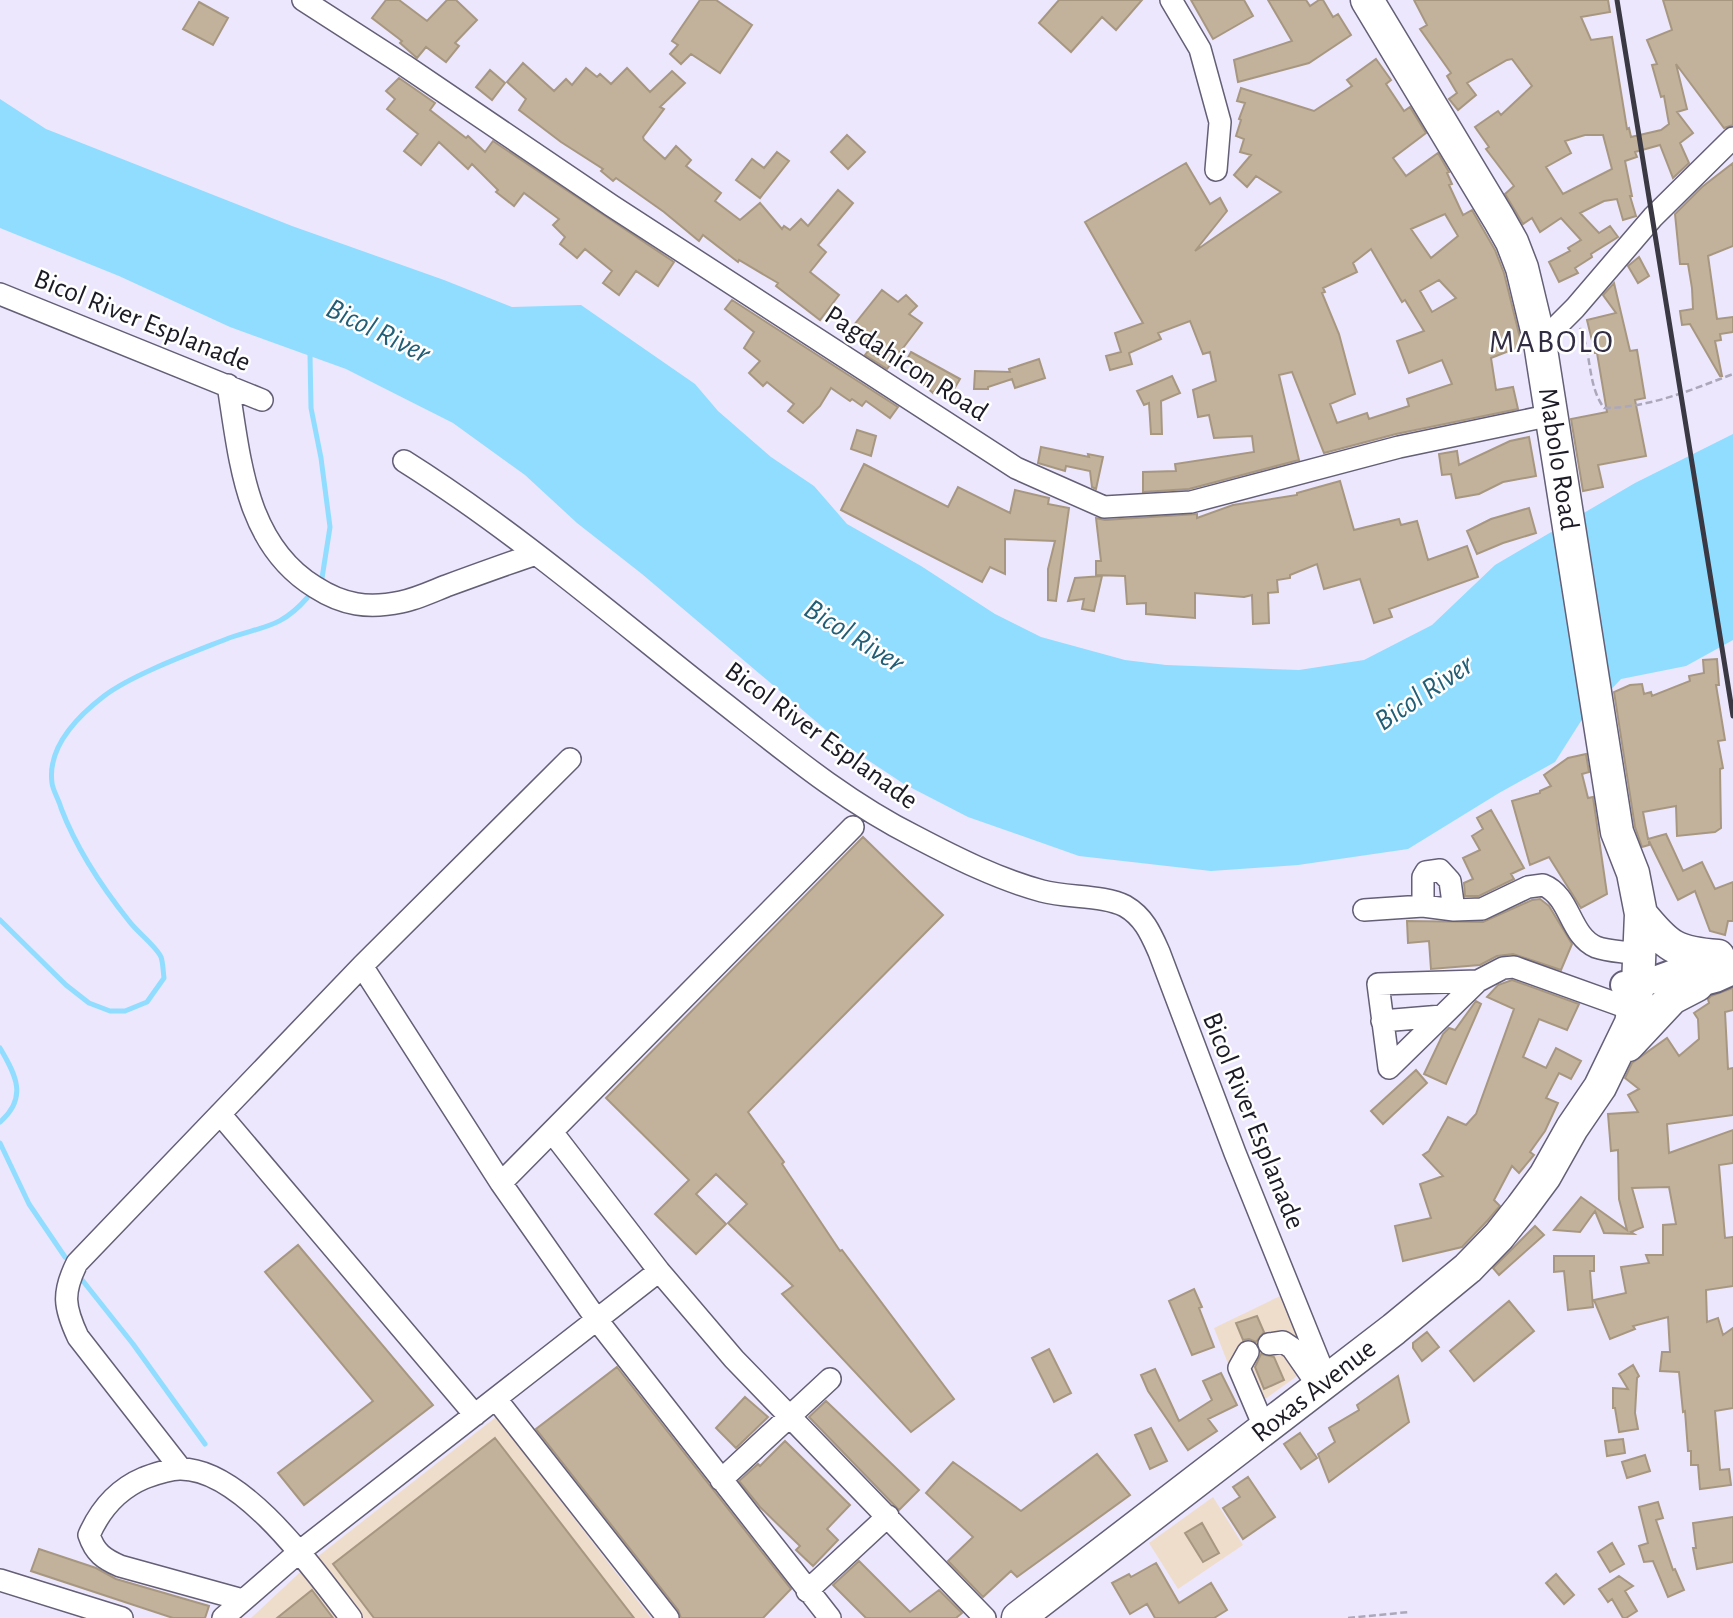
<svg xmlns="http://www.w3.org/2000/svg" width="1733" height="1618" viewBox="0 0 1733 1618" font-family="'Alegreya Sans',sans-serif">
  <rect width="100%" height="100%" fill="#ece7fd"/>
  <path fill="#efddcc" d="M1280,1296L1311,1366L1247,1412L1214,1328Z
    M496,1417L651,1618H251L312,1561Z
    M1213,1497L1243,1545L1178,1589L1149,1543Z"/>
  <path fill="#90ddff" d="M0,99L46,129L292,226L444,280L512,307L581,305L695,384L718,411L771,457L814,486L847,524L921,566L995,614L1041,637L1125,660L1166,665L1299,670L1364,660L1432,625L1495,565L1635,483L1733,434V640L1686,666L1621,679L1581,721L1555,762L1499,793L1408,849L1298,865L1211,871L1079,856L968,817L904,784L839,741L642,574L577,523L525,475L453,423L346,369L230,327L119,276L0,228Z"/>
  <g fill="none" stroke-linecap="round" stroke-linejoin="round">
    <path stroke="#90ddff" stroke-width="5" d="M313,349L310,355L311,408L321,458L330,527L322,578
      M0,920L66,985L89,1003L110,1011H125L147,1002L164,978C163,971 163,962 161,957C156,946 137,932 129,921C101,886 77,850 61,808C59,800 53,791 52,783C47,746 78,716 104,696C133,674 194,652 229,638C263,626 281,628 307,598
      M0,1048C16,1075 28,1098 0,1122
      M0,1143L29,1204L65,1257
      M79,1276L133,1344L205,1444"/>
  </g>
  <path fill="#c2b29b" stroke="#a79781" stroke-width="2" fill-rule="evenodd" d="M386,0H399L427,21L447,0H456L477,20L455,43L459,46L446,62L426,47L417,58L400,43L402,41L372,18Z
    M700,0H716L752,25L720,73L691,54L681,64L670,54L678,45L672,41Z
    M1059,0H1142L1116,30L1102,17L1071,52L1039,23Z
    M1191,0H1244L1253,16L1213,39Z
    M1268,0H1306L1310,6L1319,0H1323L1333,17L1338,14L1351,35L1309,63L1238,82L1234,60L1292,41Z
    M1414,0H1608L1610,12L1581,17L1591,40L1612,37L1627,129L1629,128L1631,137L1661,130L1669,124L1664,96L1661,97L1652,65L1657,64L1647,40L1672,30L1663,0H1733V125L1724,128L1676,64L1687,109L1677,112L1693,133L1680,143L1689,163L1673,178L1660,145L1635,152L1637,157L1625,161L1632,196H1630L1636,216L1623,220L1617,199L1604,201L1580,213L1599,233L1610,226L1618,237L1591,254L1592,257L1575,268L1578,273L1559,282L1549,262L1570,251L1568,248L1581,240L1561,218L1540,232L1532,218L1523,224L1505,194L1514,186L1486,149L1489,147L1475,127L1498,111L1501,115L1532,86L1512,59L1507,60L1467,83L1476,95L1458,110L1449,99L1457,93L1447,76L1451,73L1420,29L1427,25ZM1585,135H1603L1612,169L1563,194L1546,167L1571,153L1565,141Z
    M199,2L228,18L213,45L183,29Z
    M1376,59L1391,80L1386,84L1404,111L1410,107L1426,133L1393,158L1406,176L1438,153L1449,172L1447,173L1452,184L1449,185L1463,215L1472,210L1495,250L1504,273L1522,346L1491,358L1496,390L1513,387L1518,409L1396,434L1324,453L1292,372L1279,375L1299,460L1189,489L1143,492V472L1176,471L1175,464L1254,452L1252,436L1214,438L1209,415L1198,417L1193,390L1216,381L1210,352L1203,354L1190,321L1158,333L1161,339L1129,353L1132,364L1110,370L1106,356L1121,352L1115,333L1143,323L1085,222L1186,163L1210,204L1220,198L1227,211L1195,251L1281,192L1256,176L1247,187L1234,175L1251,155L1240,152L1244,139L1236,136L1241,120L1239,119L1245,103L1237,101L1241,88L1314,111L1352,86L1347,80ZM1445,214L1458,236L1431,258L1411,229ZM1371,249L1402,302L1405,300L1424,331L1397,341L1409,373L1442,360L1452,384L1407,399L1409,406L1369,419L1367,413L1337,423L1330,404L1355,394L1339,334L1322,293L1325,292L1323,288L1357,272L1353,263ZM1439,280L1456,298L1432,312L1420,291Z
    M523,63L554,91L566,79L572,85L586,68L597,77L600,74L611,84L627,68L650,92L672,71L685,83L660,107L664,109L643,137L644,140L665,159L676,146L691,160L686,166L721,193L715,201L740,220L760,203L782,229L784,226L790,230L801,219L808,226L838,190L853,203L818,245L826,252L810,272L839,295L820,320L776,286L778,283L739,260L738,262L703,235L699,241L664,212L616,178L613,181L601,171L603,169L561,142L519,110L526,99L507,82Z
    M490,70L505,83L492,100L476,87Z
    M399,78L435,103L430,110L466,138L468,136L485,152L493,141L674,262L658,286L636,271L619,295L603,283L612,271L585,249L577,258L560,244L565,237L553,225L559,219L524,193L514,206L496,192L498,190L472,164L468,169L439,142L421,165L404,151L418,134L387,109L395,99L386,91Z
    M847,135L865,152L848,169L831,152Z
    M777,152L789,161L760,198L736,180L752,159L764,168Z
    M1733,163V246L1708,256L1717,319L1733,317V332L1720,334L1721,340L1715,341L1722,376H1720L1690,324L1682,325L1680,311L1693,309L1692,288L1688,264H1680L1675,214L1702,187Z
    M1639,257L1649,276L1638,283L1628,266Z
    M1614,283L1630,351L1637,350L1645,398L1635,400L1646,456L1598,465L1603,487L1583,491L1571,419L1607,412L1597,353H1595L1587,320L1616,313L1603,295Z
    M882,290L898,302L906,295L917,306L909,314L922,323L887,369L865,355L872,346L850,330Z
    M732,300L898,407L890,418L866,401L862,406L852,399L850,401L831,388L820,406L803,423L788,411L794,404L767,382L763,386L749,373L760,361L744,348L754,332L725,309Z
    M911,352L960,379L953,391L940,384L933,393L923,384L929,376L906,361Z
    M1039,359L1045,378L1015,388L1012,379L988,387V389H974L975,371L1010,372L1009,369Z
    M1172,376L1180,393L1161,401L1162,434H1151L1149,403L1144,405L1137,391Z
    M857,430L876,436L871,456L851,449Z
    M1529,437L1536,476L1503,482L1479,494L1456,498L1451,474L1442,475L1439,454L1457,451L1459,465L1510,441Z
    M1041,447L1089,457L1088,454L1103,457L1096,489L1092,487L1090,471L1066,466L1065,471L1038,463Z
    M864,464L948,507L958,487L1010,513L1015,490L1049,498L1048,504L1069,508L1056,601L1048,600V569L1055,541L1005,539V574L990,567L982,582L841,510Z
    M1340,481L1354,530L1399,519L1401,525L1417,521L1428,560L1467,546L1478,577L1389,609L1392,617L1374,623L1360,579L1324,589L1317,564L1290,575V578L1277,580L1278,592L1268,593L1269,623L1253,624L1252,595L1244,597L1195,593V618L1146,614V603L1127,604L1125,576L1096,575V561H1101L1096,518L1105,520L1197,514V518L1233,505L1297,495V493Z
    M1529,508L1536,533L1503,543L1477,554L1467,531L1491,519Z
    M1102,576L1094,611L1082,609L1084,599L1068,601L1075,578Z
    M1717,659L1719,685H1716L1725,740L1718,741L1723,768L1720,769L1721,828L1715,832L1677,836L1676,806L1643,812L1648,839L1666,834L1683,871L1702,862L1715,889L1733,882V921H1728L1725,935L1710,931L1695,891L1678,900L1649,841V845L1642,847L1635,827L1614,692L1630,685L1642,684L1644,694L1651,692L1652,696L1690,681L1689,676L1704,673L1703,660Z
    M1586,754L1589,772L1582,774L1588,798L1593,797L1607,894L1581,908L1549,857L1530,865L1512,801L1540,793V791L1551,786L1544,775L1568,758Z
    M1491,810L1524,868L1511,874L1514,879L1479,896H1465L1464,883L1473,879L1463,858L1480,850L1472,836L1483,829L1477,818Z
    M863,837L943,915L748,1112L784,1162L782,1164L840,1251L842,1250L954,1399L911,1432L782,1294L793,1286L728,1223L747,1204L716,1174L696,1194L726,1224L696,1254L655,1214L689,1180L606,1098Z
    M1540,899L1549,906L1572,944L1561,970L1513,954L1497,956L1480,965L1431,969L1429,941L1408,943L1407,921L1483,922L1532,900Z
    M1512,980L1579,1004L1567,1030L1539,1019L1523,1057L1546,1068L1556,1048L1581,1061L1571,1079L1559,1073L1546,1098L1558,1103L1545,1131L1530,1152L1534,1155L1519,1173L1512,1166L1494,1200L1500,1206L1488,1220L1462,1247L1403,1261L1395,1226L1431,1218L1420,1184L1443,1176L1423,1155L1429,1151L1448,1117L1466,1125L1476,1114L1514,1009L1487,997L1498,985Z
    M1733,988V1010L1725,1012L1728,1069L1733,1068V1115L1667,1124L1669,1153L1733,1130V1163L1719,1165L1725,1238L1733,1237V1286L1706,1290L1707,1322L1718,1318L1723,1335L1733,1328V1408L1715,1411L1720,1470L1729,1469L1731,1485L1700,1489L1698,1465H1691V1451H1688L1685,1411L1683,1412L1679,1372L1660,1371L1662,1352H1670L1668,1317L1633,1326L1635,1329L1610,1339L1594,1300L1626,1293L1621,1267L1649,1263L1646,1255H1663V1225L1676,1224L1669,1187L1632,1188L1643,1227L1631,1232L1634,1234L1604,1233L1595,1211L1580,1232L1554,1230L1581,1197L1627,1230L1619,1199L1618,1150L1611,1151L1608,1114L1638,1112L1628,1095L1639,1089L1625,1078L1632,1063L1667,1038L1679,1056L1699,1039L1698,1019L1694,1013L1709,1003L1708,999L1711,996Z
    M1476,1001L1481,1004L1446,1084L1424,1074L1443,1034L1449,1028L1455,1030Z
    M1416,1070L1427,1083L1383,1124L1371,1111Z
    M1535,1226L1544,1235L1499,1275L1493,1268Z
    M298,1245L433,1405L304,1505L278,1473L373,1401L265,1272Z
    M1554,1256H1594V1271H1590L1593,1307L1568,1310L1564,1271L1554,1272Z
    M1194,1289L1202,1307L1199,1308L1214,1347L1192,1355L1169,1301Z
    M1509,1301L1534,1331L1474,1381L1450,1351Z
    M1257,1316L1264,1332L1256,1342L1249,1339L1243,1340L1236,1323Z
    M1427,1332L1439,1347L1422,1361L1413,1348V1343Z
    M1049,1349L1071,1393L1054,1402L1032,1358Z
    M1261,1354L1274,1357L1284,1380L1264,1389L1255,1367Z
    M1633,1365L1639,1376L1637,1378L1635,1413L1638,1429L1619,1432L1615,1408H1613V1388L1628,1389L1619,1374Z
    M617,1367L791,1589L763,1618H681L678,1610L536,1429Z
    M1155,1369L1179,1421L1212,1400L1203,1381L1221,1373L1237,1405L1208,1419L1217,1431L1188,1450L1148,1391L1141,1375Z
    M1398,1376L1409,1422L1329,1482L1318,1454L1335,1442L1329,1428L1359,1410L1357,1405Z
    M745,1397L768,1417L736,1448L716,1428Z
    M826,1401L919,1490L899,1510L809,1417Z
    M1151,1428L1167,1461L1150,1469L1135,1435Z
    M1300,1433L1317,1458L1301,1469L1284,1444Z
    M495,1438L634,1618H374L333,1564Z
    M1623,1439L1625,1453L1607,1456L1605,1441Z
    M785,1441L850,1505L827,1529L838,1540L813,1566L796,1550L800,1546L760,1507L739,1481L758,1464L760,1466Z
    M1097,1454L1130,1495L1017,1577L1011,1571L983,1597L948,1561L973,1537L926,1493L953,1462L1021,1511Z
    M1645,1455L1650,1471L1627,1478L1622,1462Z
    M1248,1477L1275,1517L1243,1539L1223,1508L1240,1497L1233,1487Z
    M1658,1502L1663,1518L1656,1520L1673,1570L1675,1569L1684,1590L1668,1597L1653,1561L1644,1562L1639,1546L1648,1543L1639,1507Z
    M1733,1517V1562L1697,1569L1693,1548H1696L1693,1523Z
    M1202,1523L1219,1553L1203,1562L1185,1533Z
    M1612,1543L1624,1564L1610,1572L1598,1552Z
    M39,1549L96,1568L116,1579L209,1606L205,1618H173L31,1571Z
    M859,1561L910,1612L939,1590L962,1613L956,1618H866L833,1585Z
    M1156,1563L1179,1603L1211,1583L1227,1610L1214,1618H1155L1147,1604L1130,1614L1112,1583L1129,1574L1131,1577Z
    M1556,1574L1574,1595L1564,1604L1546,1583Z
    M1619,1576L1633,1586L1625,1591L1637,1611L1626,1618H1623L1612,1599L1608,1602L1599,1589Z
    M312,1590L333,1618H277Z"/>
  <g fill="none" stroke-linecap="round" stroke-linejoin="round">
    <g stroke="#645f76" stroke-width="24">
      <path id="minor" d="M303,0L404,65L612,206L1016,468L1104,507L1191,502L1399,447L1552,415
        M1171,0L1200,49L1220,122L1216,170
        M0,294L262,400
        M1540,343L1575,308L1653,217L1733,138
        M228,385C240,459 245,544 315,587C343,605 368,609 401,602C416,599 431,592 446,586C476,575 506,564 536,554
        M404,461C517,532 619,621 725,704C786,752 846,802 916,837C956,858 998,879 1042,891C1067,898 1104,895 1125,906C1144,917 1151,934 1159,952L1235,1153L1327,1381
        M1423,906V877L1426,872L1440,870L1450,881L1454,910
        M1364,910L1423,906L1454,910L1482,909L1528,887L1543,885C1571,896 1569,935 1596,947C1604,950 1614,951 1623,952
        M362,966L501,1183L597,1320L830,1618
        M1478,981L1378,984L1389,1068L1478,981L1503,968L1514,967L1620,1005
        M1382,1021L1442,1016
        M220,1114L475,1415
        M552,1132L659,1271L734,1359L985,1618
        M501,1183L853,827
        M1269,1344L1283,1342L1292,1348L1319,1387
        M1248,1352L1239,1368L1265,1429
        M496,1399L668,1618
        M181,1469L78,1337C64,1307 62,1293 77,1263L362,966L570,759
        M721,1480L830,1379
        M0,1580L122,1618
        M807,1591L888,1516
        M243,1600L120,1566C104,1559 95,1553 89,1535C100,1510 118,1489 144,1478C155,1474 168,1469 180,1469C243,1468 316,1573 351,1618
        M223,1618L299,1552L659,1271"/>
    </g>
    <g stroke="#645f76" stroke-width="30">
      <path id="major" d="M1624,985C1659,984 1688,964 1721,956
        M1678,989L1715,979L1733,971"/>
    </g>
    <g stroke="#645f76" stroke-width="35">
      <path id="highway" d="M1641,914C1667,946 1675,953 1718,956
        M1628,1045L1672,998L1697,985
        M1018,1618L1394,1329L1468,1268L1499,1236L1522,1207L1545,1176L1572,1128L1600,1087L1631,1023L1638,985L1641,914L1633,873L1617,832L1540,343L1522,268L1512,242L1499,219L1367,0"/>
    </g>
    <path stroke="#aca8ba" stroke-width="2.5" stroke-dasharray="7 3.5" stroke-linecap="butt" d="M1580,328C1592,353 1587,385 1604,408C1649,408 1691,390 1733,374
      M1348,1618L1409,1612"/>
    <use href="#minor" stroke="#fff" stroke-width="21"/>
    <use href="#major" stroke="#fff" stroke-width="26"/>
    <use href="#highway" stroke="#fff" stroke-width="32"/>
    <path stroke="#3a3843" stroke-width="5" d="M1617,0L1733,716"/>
  </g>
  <g text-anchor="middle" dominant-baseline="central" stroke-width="5" stroke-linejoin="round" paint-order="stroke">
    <g font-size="28" fill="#1c1a24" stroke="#fff">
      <text transform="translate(142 321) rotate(22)">Bicol River Esplanade</text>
      <text transform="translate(906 364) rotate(33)">Pagdahicon Road</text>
      <text transform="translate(1558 459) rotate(81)">Mabolo Road</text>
      <text transform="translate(821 736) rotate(36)">Bicol River Esplanade</text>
      <text transform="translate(1253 1121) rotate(68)">Bicol River Esplanade</text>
      <text transform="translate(1314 1391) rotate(-38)">Roxas Avenue</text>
    </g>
    <g font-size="30" font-style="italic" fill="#225e75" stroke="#fff">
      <text transform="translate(378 331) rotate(26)">Bicol River</text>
      <text transform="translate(854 636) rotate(32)">Bicol River</text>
      <text transform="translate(1424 693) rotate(-34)">Bicol River</text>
    </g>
    <g font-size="32" letter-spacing="2" fill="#322d42" stroke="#fff">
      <text x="1552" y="342">MABOLO</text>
    </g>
  </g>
</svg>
